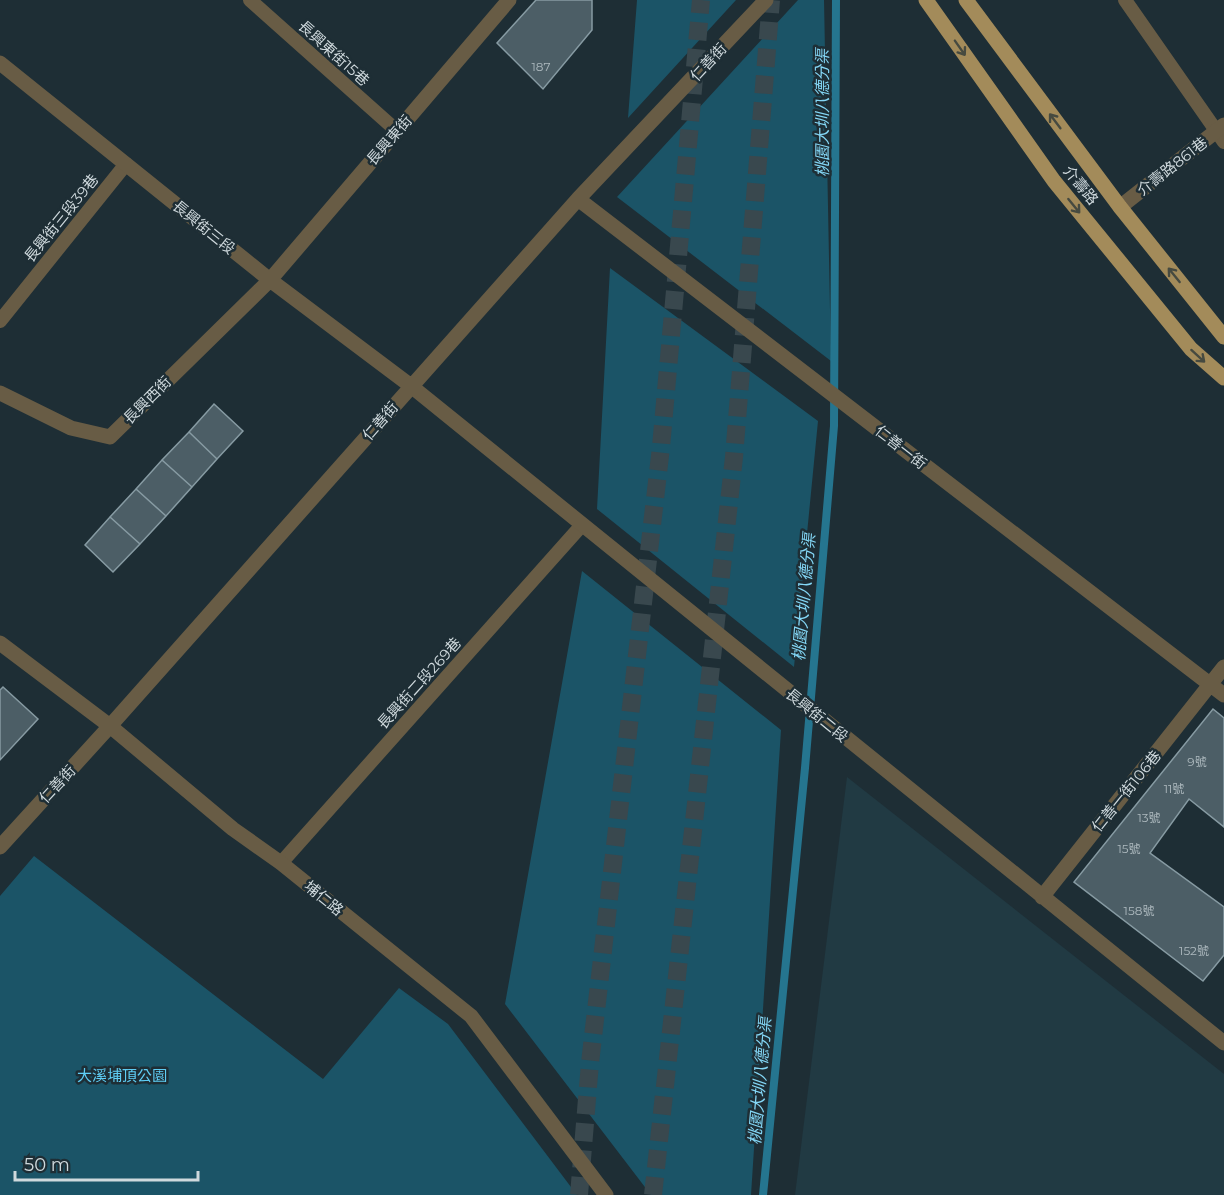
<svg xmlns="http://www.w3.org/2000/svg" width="1224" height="1195" viewBox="0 0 1224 1195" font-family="Montserrat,'Noto Sans TC',sans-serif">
  <rect width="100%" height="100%" fill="#1e2e35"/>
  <path fill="#213a43" d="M847,777L1224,1074V1195H795Z"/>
  <path fill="#1b5467" d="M637,0H736L628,118Z
    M798,0H824L831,361L617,197Z
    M610,268L818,421L794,667L597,509Z
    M582,571L781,730L751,1195H651L505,1004Z
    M34,856L323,1079L399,988L448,1024L577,1195H0V896Z"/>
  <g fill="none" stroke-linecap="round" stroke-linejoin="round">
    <path stroke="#25758f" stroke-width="8" d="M763,1195L805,768L834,426L836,0"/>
  </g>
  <path fill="#4c5e66" stroke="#879ba3" stroke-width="1.5" d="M536,0H592V30L543,89L497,43Z
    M214,404L243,431L217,459L189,432Z
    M189,432L217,459L192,487L162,460Z
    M162,460L192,487L166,516L136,489Z
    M136,489L166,516L140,544L110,517Z
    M110,517L140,544L113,572L85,545Z
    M3,687L38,719L0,760V690Z
    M1213,709L1224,718V827L1189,799L1150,853L1224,907V955L1203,981L1074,882Z"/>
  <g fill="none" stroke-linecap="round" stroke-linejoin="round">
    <path stroke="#39484e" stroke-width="18" stroke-dasharray="18 9" stroke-linecap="butt" d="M579,1195L590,1063L661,447L701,0
      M653,1195L734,457L771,0"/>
    <path stroke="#685c45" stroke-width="14" d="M250,0L397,131
      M1125,0L1224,142
      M0,321L126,164
      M281,863L582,525"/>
    <path stroke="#685c45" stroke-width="15" d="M0,63L270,280L411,386L1224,1043
      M578,199L1224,695
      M1120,207L1224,125
      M0,393L71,428L110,437L270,280L509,0
      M0,643L110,726L233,829L281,863L471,1016L606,1195
      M0,847L110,726L578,199L766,0
      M1042,897L1224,667"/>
    <path stroke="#a38b5a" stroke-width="15" d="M926,0L1054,181L1191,349L1224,378
      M966,0L1120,207L1224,337"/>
  </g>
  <defs><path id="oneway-shaft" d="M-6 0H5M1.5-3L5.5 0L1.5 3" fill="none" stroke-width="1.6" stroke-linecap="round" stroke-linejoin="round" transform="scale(1.5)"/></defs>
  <g stroke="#464a40">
    <use href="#oneway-shaft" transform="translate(960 48) rotate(55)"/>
    <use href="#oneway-shaft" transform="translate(1055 121) rotate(-127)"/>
    <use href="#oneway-shaft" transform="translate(1074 206) rotate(51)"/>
    <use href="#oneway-shaft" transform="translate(1174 275) rotate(-129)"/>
    <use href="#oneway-shaft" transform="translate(1198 356) rotate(42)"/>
  </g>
  <g text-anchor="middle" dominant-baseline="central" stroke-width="5" stroke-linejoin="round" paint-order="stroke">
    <g font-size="12" fill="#aebabf">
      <text x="541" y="66">187</text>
      <text x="1197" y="761">9號</text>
      <text x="1174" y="788">11號</text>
      <text x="1149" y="817">13號</text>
      <text x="1129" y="848">15號</text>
      <text x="1139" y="910">158號</text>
      <text x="1194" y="950">152號</text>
    </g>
    <g font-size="15" fill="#cfd9dd" stroke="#1e2e35">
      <text transform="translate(334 53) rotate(42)">長興東街15巷</text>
      <text transform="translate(708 62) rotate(-47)">仁善街</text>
      <text transform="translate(389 140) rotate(-49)">長興東街</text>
      <text transform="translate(1172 166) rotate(-38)">介壽路861巷</text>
      <text transform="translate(1081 185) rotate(51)">介壽路</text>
      <text transform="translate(61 218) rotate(-51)">長興街三段39巷</text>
      <text transform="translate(204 227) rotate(39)">長興街三段</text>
      <text transform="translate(147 400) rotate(-45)">長興西街</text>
      <text transform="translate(380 421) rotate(-49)">仁善街</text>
      <text transform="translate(901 447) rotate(38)">仁善一街</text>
      <text transform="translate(419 683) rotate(-48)">長興街二段269巷</text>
      <text transform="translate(817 715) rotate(39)">長興街二段</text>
      <text transform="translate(57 784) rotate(-47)">仁善街</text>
      <text transform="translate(1126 791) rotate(-51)">仁善一街106巷</text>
      <text transform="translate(324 898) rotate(39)">埔仁路</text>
    </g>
    <g font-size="15" fill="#5fcef5" stroke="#1e2e35">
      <text x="122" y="1075">大溪埔頂公園</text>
    </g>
    <g font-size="16" font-style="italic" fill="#84d7f6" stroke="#1e2e35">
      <text transform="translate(822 113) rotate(-90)">桃園大圳八德分渠</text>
      <text transform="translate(804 597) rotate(-85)">桃園大圳八德分渠</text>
      <text transform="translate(760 1081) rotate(-85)">桃園大圳八德分渠</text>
    </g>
  </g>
  <path d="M15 1171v9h183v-9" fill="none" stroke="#cfd9dd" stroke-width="3"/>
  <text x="24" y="1171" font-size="18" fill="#cfd9dd" stroke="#1e2e35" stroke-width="4.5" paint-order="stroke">50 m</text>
</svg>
